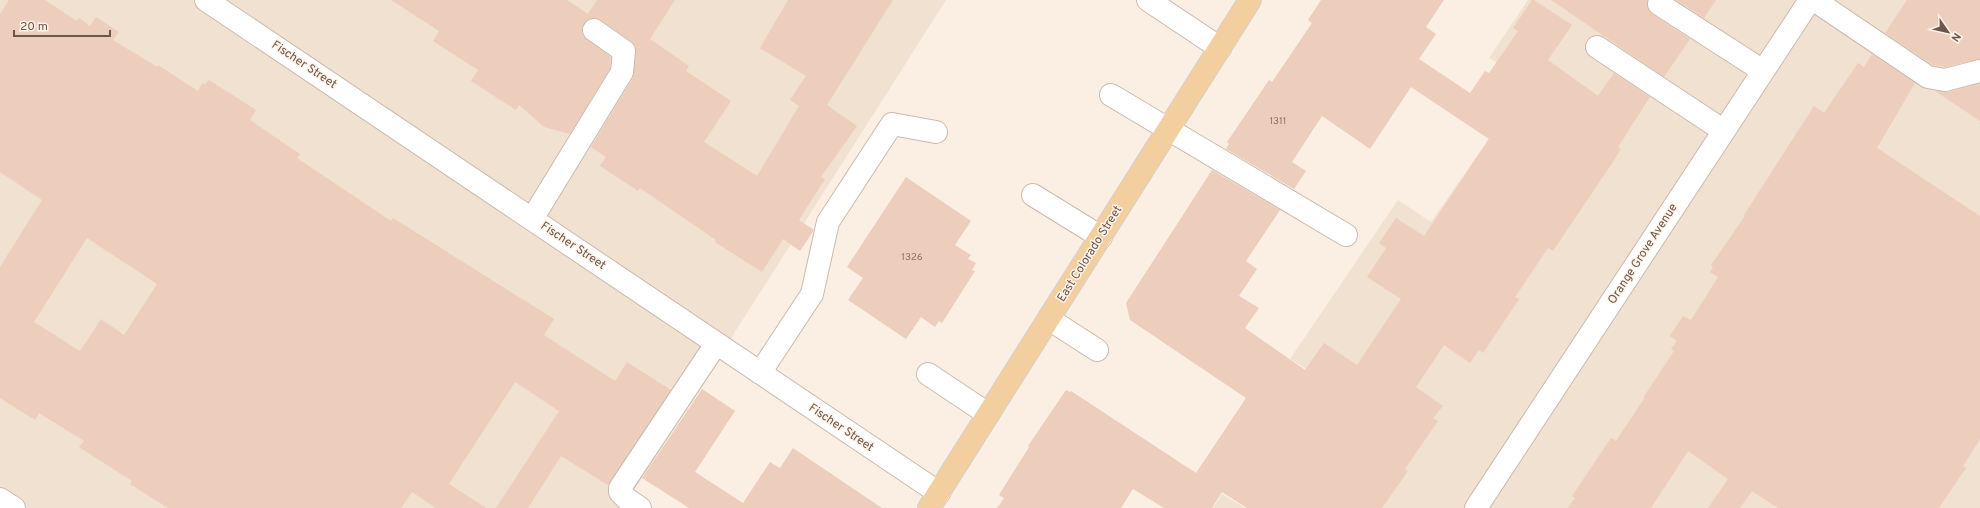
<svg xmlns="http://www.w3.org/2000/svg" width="1980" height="508" viewBox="0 0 1980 508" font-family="Overpass,sans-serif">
  <rect width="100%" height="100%" fill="#faefe2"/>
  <path fill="#f0e1d1" d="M0,0H946L623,508H0Z
    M1528,0H1980V508H1309L1328,381L1290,359L1398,200L1431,222L1529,81L1489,58Z
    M1222,494L1245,508H1213Z"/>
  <path fill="#edcdbc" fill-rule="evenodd" d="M9,0H45L77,21L79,18L90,26L96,17L119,32L113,40L157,67L158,65L198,91L202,83L205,84L209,80L256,110L250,120L300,154L297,158L391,221L393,218L554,319L544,335L570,352L615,381L627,362L671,390L608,485L561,456L528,508H496L559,411L515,382L449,484L486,508H436L412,492L401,508H168L130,484L132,481L79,447L84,441L39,413L35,420L0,398V267L42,200L0,172V14ZM87,238L157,284L124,335L101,319L80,351L34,322Z
    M391,0H567L588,14L597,0H675L650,39L689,66L686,71L731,101L704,142L757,176L799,106L790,100L806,76L760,48L788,0H893L827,105L857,126L821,177L825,179L799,220L814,230L800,251L783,239L762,272L715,242L716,240L640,188L638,191L600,166L606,157L591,147L633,78L636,52L635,45L631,41L601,20L595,18L589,19L584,23L582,29L583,36L611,57L610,68L570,134L544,127L519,105L516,110L471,81L478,70L433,41L439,31Z
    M1321,0H1444L1426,27L1436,34L1419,59L1470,93L1485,71L1489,73L1518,31L1513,28L1532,0H1534L1572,25L1548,60L1598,96L1614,73L1650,97L1618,147L1621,149L1615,159L1553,251L1548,248L1515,297L1519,299L1483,353L1479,350L1470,363L1444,345L1416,387L1443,406L1433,418L1438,421L1405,469L1408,471L1382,508H1247L1222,492L1212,508H1164L1133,489L1121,508H997L1004,498L999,495L1029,447L1028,446L1066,390L1070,392L1071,391L1196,473L1246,398L1130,320L1126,303L1212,170L1280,210L1246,261L1257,269L1239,296L1259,308L1245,328L1305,370L1324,343L1357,365L1401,299L1367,277L1386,248L1379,243L1396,218L1424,236L1489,139L1411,87L1370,149L1322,116L1292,162L1306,171L1294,189L1226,149L1229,144L1227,142L1269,80L1272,82L1312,23L1308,20Z
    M1551,0H1648V9L1652,14L1690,39L1664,77Z
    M1676,0H1716L1704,18Z
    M1907,0H1980V59L1945,67L1933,65L1885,33Z
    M1872,54L1915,83L1877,148L1980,216V439L1963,466L1966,468L1939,508H1778L1752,491L1740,508H1708L1728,479L1688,451L1651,508H1568L1575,498L1572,496L1611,438L1616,441L1644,399L1643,398L1674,351L1671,349L1677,341L1670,336L1683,316L1691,320L1718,277L1710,272L1713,267L1711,265L1745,216L1744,215L1814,106L1824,113L1858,63L1864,67Z
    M1980,84V121L1935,91L1948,92Z
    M906,177L971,221L955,245L971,255L968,259L976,263L972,270L975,271L942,323L939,321L935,327L921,317L906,339L848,300L863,278L847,267Z
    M702,389L735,411L695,472L743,503L770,462L780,468L793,448L882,508H689L642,478Z"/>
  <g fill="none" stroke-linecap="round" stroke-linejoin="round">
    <g stroke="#ccb9ad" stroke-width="24">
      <path id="minor" d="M206,0L939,493
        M1148,0L1220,48
        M1814,0L1928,77L1945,80L1980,71
        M1659,4L1763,71
        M1597,47L1724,131
        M1111,95L1346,235
        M1033,195L1101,237
        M532,219L622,72L624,51L594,30
        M1049,319L1097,350
        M760,373L812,294L828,222L892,124L936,132
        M928,374L988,414
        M0,499L14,508
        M640,508L628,500L620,492V488L716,344
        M1476,508L1810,0"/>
    </g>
    <g stroke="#d7d0cd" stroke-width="24">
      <path id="major" d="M929,508L1250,0"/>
    </g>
    <use href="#minor" stroke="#fff" stroke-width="22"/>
    <use href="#major" stroke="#f3cfa0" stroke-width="22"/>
  </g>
  <g text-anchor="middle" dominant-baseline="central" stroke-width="3" stroke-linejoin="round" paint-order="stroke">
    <g font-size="10" fill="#8e7467">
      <text x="1278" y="121">1311</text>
      <text x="912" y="257">1326</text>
    </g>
    <g font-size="12" fill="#6f564b" stroke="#fdf3e8">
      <text transform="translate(304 65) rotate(34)">Fischer Street</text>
      <text transform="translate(573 246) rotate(34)">Fischer Street</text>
      <text transform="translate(1090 254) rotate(-58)">East Colorado Street</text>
      <text transform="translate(1643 254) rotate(-57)">Orange Grove Avenue</text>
      <text transform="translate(841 428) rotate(34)">Fischer Street</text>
    </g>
  </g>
  <g transform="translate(1948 32) rotate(124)" stroke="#fdf3e8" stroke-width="3" paint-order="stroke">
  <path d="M0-3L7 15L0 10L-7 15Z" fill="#6f564b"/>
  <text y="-6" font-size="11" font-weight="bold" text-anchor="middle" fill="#6f564b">N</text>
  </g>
  <path d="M14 30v6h96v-6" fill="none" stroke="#6f564b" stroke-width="2"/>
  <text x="20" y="30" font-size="12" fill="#6f564b" stroke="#fdf3e8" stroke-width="3" paint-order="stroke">20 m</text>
</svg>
